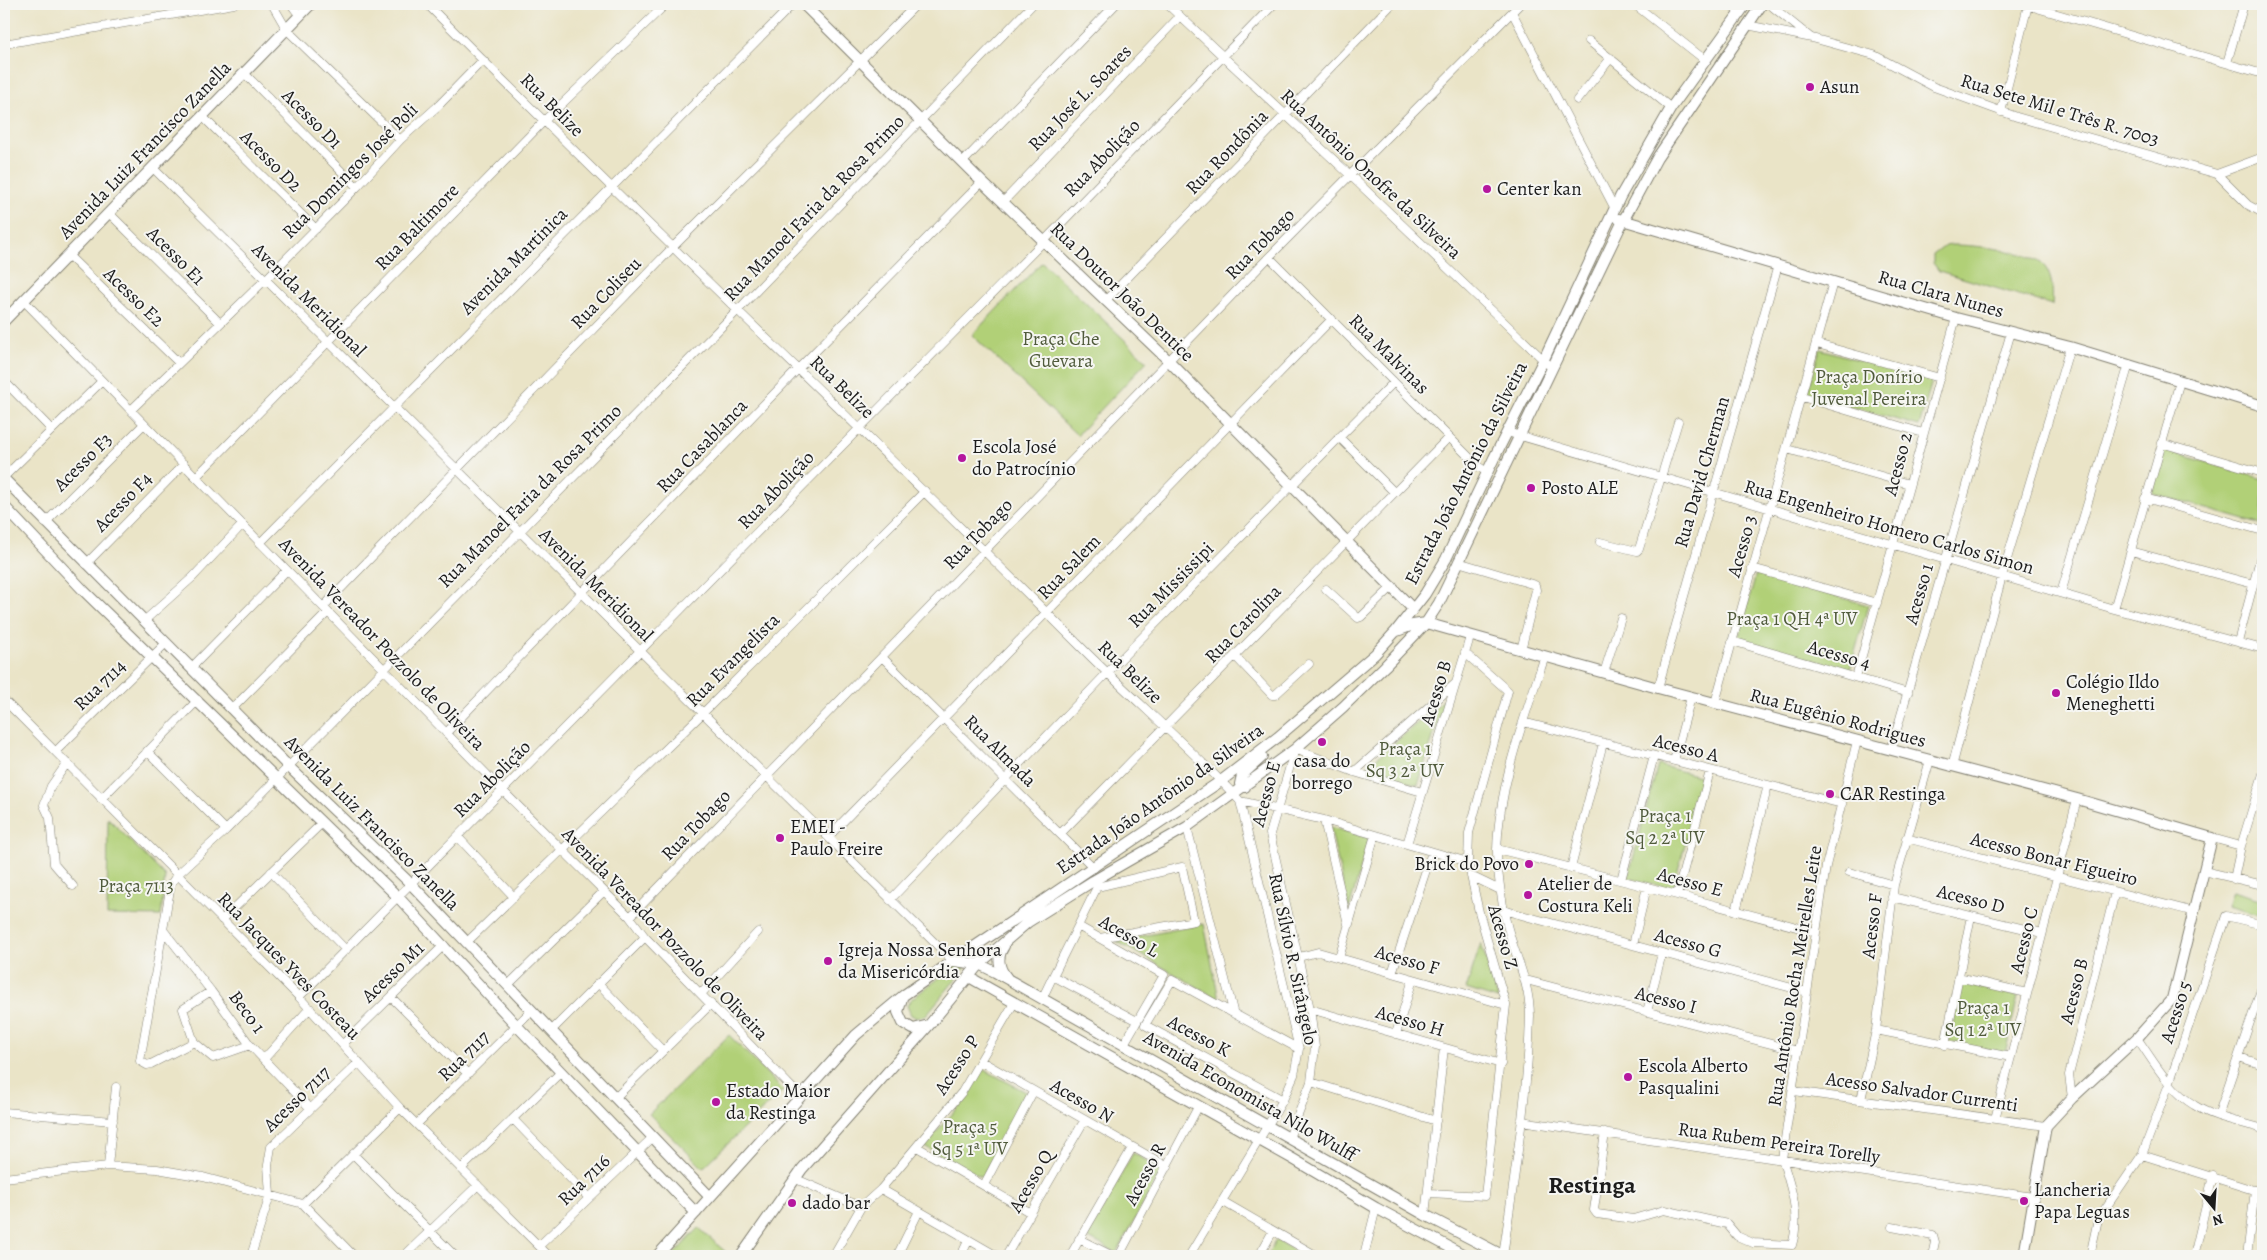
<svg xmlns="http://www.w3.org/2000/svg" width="2267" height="1260" viewBox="0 0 2267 1260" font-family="Alegreya,serif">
  <rect width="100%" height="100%" fill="#f6f6f2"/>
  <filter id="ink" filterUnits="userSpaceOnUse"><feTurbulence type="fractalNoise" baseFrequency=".02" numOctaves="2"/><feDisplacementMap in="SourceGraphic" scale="10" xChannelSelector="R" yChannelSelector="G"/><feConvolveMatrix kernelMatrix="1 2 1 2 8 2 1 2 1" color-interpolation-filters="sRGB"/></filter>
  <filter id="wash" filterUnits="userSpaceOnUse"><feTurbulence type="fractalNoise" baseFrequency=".0096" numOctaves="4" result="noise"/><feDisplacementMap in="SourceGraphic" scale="20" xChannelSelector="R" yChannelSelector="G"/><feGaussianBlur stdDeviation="1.12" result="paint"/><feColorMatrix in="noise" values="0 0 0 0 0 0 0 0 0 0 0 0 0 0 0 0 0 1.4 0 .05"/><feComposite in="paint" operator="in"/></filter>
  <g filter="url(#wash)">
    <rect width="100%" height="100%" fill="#eae4c7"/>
    <path fill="#b1d077" stroke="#66764a" d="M1952,245C1973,245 2032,250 2045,267C2053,278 2053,292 2052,305L1939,271L1933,263V255L1945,246Z
      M1042,262L1147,361L1077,435L972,335Z
      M1820,349L1932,381L1919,426L1807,394Z
      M2165,450L2263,479L2262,525L2152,493Z
      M1756,574L1868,605L1850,670L1738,639Z
      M1445,699L1418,785L1364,769Z
      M1658,765L1703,777L1673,889L1628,878Z
      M108,818L165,876L161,916L107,915Z
      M1330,827L1369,838L1349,910Z
      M2232,891L2263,900V916L2227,906Z
      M1204,924L1219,999L1116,941Z
      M1481,943L1498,999L1466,989Z
      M955,966L966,967L926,1015L917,1018L911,1015L907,1006L910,1000Z
      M1962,984L2018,996L2005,1054L1949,1041Z
      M729,1035L783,1090L703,1168L649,1114Z
      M983,1069L1028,1093L982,1177L924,1146L968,1096Z
      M1133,1153L1162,1169L1117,1253L1087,1237Z
      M699,1228L730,1256H672Z
      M1276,1240L1304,1256H1267Z"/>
  </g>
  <g filter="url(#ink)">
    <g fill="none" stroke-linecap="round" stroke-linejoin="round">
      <g stroke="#838072" stroke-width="9">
        <path id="street" d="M272,4L287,30L400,140
          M291,4L300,16
          M427,4C643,223 867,432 1084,650C1135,701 1191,748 1240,801L1299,1049L1294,1075L1283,1100L1189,1256
          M1167,4L1350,175L1552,368
          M1634,4L1705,60
          M1729,4L1740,13
          M1769,4L1810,37
          M2023,4L2263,74
          M1512,12L1614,207
          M1747,25L1812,38L1874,55L1934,87L2017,117L2217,174
          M1589,41L1671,108
          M4,44L234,4
          M2227,63L2244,4
          M245,74L357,187
          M1577,100L1611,58
          M2001,112L2028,5
          M203,117L316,229
          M963,162L1116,4
          M153,168L953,961
          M2217,174L2248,205L2263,213
          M2217,174L2263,157
          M1003,202L1180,16
          M109,213L220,323
          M68,255L179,363
          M1269,257L1479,467L1487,472
          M23,300L503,791L630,917L645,937L801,1097
          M1105,301L1392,4
          M1817,344L1940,378
          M4,381L51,429
          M1802,397L1923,433
          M131,410L266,279L357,187L400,140L439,105L483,60
          M1507,432L2114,609L2263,649
          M1339,437L1394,492
          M2161,443L2263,473
          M1787,449L1909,484
          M4,477L102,381
          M196,477L544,121L666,4
          M2145,498L2263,531
          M45,523L144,424
          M1600,542L1637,551L1639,549L1678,422
          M260,543L793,4
          M2131,551L2253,584
          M1458,562L1535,585L1536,590L1521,650
          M86,564L184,464
          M1752,568L1877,603
          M1326,589L1358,618L1361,617L1393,586
          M2061,593L2129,364
          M323,607L674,246L917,4
          M2114,609L2180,381
          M144,621L193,577L242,525
          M1732,641L1908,693
          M2238,642L2263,548
          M1235,656L1272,695H1275L1309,664
          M883,658L1094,868
          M191,668L287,570
          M1604,673L1621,618
          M1856,677L1956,318
          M1658,688L1778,265
          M4,700L299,997L400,1108L549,1256
          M1715,703L1833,282
          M232,709L328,612
          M1523,722L1842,804
          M446,733L799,368L982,182
          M1891,750L2011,332
          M56,751L166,643
          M147,751L226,830
          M1674,761L1691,697
          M67,763L51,786L44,805L50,818L54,864L73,886
          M1952,767L2002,576L2070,347
          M1354,772L1456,683
          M101,799L198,700
          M1240,801L1324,820L1468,862
          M1324,820L1348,924
          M1187,827L1233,1011
          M1061,833L1449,437
          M458,837L514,897
          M828,837L1332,319
          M1906,838L2195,912
          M2212,838L2241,846
          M1407,844L1470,637
          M1497,849L1647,887L1815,932
          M1571,868L1603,743
          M2204,871L2263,885
          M271,872L346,950
          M1849,872L1894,885
          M1471,876L1500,890
          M2234,879L2241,846L2263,774
          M1621,880L1654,756
          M1677,895L1710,771
          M1892,897L2042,933
          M890,900L1107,673L1394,382
          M1503,910L1807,992
          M1736,911L1768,785
          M630,917L1269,257L1520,4
          M222,920L322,823
          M1078,926L1097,887L1182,867L1194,921L1100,938
          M164,931L211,991L250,1045L310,1108
          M466,943L702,714L925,491
          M1633,945L1647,887
          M1299,957L1318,952L1506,1005
          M1339,958L1375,835
          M1392,973L1432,852
          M1958,977L2027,993
          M1526,980L1798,1051
          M598,983L663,1051
          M508,985L603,892
          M211,991L183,1009L194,1042L213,1058L250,1045
          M701,994L758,932
          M299,997L1044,241L1274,4
          M391,997L468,1074
          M1042,999L1053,976
          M1310,1009L1501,1064
          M1647,1012L1662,953
          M1876,1030L2011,1057
          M551,1031L645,937
          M1396,1034L1413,979
          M2137,1038C2154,1062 2169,1090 2194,1105C2214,1118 2241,1122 2263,1129
          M194,1042L151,1064L147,1065L140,1061L171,884L177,875L226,830L738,310L1033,4
          M343,1044L444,945
          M1124,1044L1164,975L1078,926L1053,976L1137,1021
          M1945,1045L1971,916
          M2239,1057L2263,1065
          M264,1059L310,1008
          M981,1061L1168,1167
          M1311,1082L1436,1121
          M1794,1091L2046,1126
          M615,1098L711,1004
          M2072,1098L2069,1075L2115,892
          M1283,1100L1145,1025L1172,980L1299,1049
          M1861,1100L1876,1030L1894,885L1930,760
          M4,1112L113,1121
          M2218,1116L2263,984
          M513,1119L588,1197
          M1995,1119L2077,799
          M1521,1121L2033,1197
          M417,1124L532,1010
          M1605,1133L1594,1210L1597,1214L1633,1219L1664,1210L1727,1224L1737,1236L1753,1243L1792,1245C1801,1216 1791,1187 1782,1159L1826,866L1857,741
          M1289,1138L1311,1082L1315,1047L1310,1009L1270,834L1295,749L1354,772L1422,792
          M917,1147L1031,1213
          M353,1154L455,1256
          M2142,1155L2263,1193
          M108,1166L116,1087
          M461,1169L561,1072
          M4,1178L108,1166L157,1169L203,1177L303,1204L354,1256
          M796,1179L861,1207
          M984,1185L1033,1092
          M881,1189L997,1256
          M1429,1193L1485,1196L1506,1005L1479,912L1471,876L1468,862L1469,833L1508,691L1465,653
          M1222,1201L1317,1256
          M303,1204L400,1108
          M1425,1215L1444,1048
          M1892,1227L1933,1235L1935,1242L1932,1256
          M1079,1239L1113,1256
          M539,1246L652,1138
          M251,1256L270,1195L268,1165L271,1147L359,1062
          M404,1256L478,1185
          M833,1256L861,1207L881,1189L962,1092L1014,1003
          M897,1256L919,1211
          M961,1256L968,1241
          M1006,1256L1084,1121
          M1070,1256L1132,1148
          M1119,1256L1198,1107
          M1259,1256L1273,1231
          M1364,1256L1376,1208
          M1503,1256C1514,1177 1528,1096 1530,1016C1530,977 1508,944 1503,906C1500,888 1497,869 1497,850C1499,784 1524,719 1545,656
          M2090,1256L2098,1219L2142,1155L2169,1084L2226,916L2263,925
          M2194,1256L2213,1176
          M2247,1256L2255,1190"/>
      </g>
      <g stroke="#838072" stroke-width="12">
        <path id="secondary" d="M803,4L982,182L1170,362L1413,609
          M1619,219L1956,318L2070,347L2263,406
          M4,321L311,4
          M4,479L288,766L411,884L710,1197
          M4,506L84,591L398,897L517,1026L696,1213
          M1397,631L1413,625L1426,623L1658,688L2077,799L2212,838L2172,999L2137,1038L2072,1098L2046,1126L2024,1256
          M1245,787L1240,784L1242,775L1262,757
          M1004,946C997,956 998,968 1007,978
          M953,961L979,964L995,972L1425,1215L1504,1256
          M969,977L1293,1159L1376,1208L1466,1256
          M902,998L898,1012L903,1023L913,1029L929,1025
          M657,1256L856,1035L904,995L953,961L1221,781L1278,737L1375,654L1396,631L1425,594L1446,559L1494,458L1543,361L1620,197L1671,108L1746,4
          M741,1256L802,1169L930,1024L979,964L1028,922L1093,881L1187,827L1295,749L1343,707L1385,666L1426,623L1439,603L1623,221L1657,158L1762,4"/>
      </g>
      <use href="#street" stroke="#fff" stroke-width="8"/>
      <use href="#secondary" stroke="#fff" stroke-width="10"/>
    </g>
  </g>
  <g fill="#b5179e" stroke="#f6f6f2" stroke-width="2">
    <circle cx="1810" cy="87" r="5"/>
    <circle cx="1487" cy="189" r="5"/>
    <circle cx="962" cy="458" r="5"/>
    <circle cx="1531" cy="488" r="5"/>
    <circle cx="2056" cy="693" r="5"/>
    <circle cx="1322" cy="742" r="5"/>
    <circle cx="1830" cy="794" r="5"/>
    <circle cx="780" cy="838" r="5"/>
    <circle cx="1529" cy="864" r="5"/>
    <circle cx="1528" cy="895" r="5"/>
    <circle cx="828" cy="961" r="5"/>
    <circle cx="1628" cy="1077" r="5"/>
    <circle cx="716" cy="1102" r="5"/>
    <circle cx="2024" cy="1201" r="5"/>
    <circle cx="792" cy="1203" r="5"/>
  </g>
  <g text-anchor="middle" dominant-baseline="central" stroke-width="4" stroke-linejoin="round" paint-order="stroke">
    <g font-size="19" fill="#1c1c1c" stroke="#f6f6f2" text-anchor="start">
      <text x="1820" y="87">Asun</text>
      <text x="1497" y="189">Center kan</text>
      <text x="972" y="447">Escola José<tspan x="972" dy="22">do Patrocínio</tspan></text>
      <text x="1541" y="488">Posto ALE</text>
      <text x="2066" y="682">Colégio Ildo<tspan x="2066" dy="22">Meneghetti</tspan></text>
      <text x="1322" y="761" text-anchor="middle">casa do<tspan x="1322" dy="22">borrego</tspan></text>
      <text x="1840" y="794">CAR Restinga</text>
      <text x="790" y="827">EMEI -<tspan x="790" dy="22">Paulo Freire</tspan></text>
      <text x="1519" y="864" text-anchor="end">Brick do Povo</text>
      <text x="1538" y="884">Atelier de<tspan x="1538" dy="22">Costura Keli</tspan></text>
      <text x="838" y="950">Igreja Nossa Senhora<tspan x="838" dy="22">da Misericórdia</tspan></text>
      <text x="1638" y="1066">Escola Alberto<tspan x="1638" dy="22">Pasqualini</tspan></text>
      <text x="726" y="1091">Estado Maior<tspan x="726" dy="22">da Restinga</tspan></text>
      <text x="2034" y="1190">Lancheria<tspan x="2034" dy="22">Papa Leguas</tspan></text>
      <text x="802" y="1203">dado bar</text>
    </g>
    <g font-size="19" fill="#1c1c1c" stroke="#f6f6f2">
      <text transform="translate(1080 98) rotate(-46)">Rua José L. Soares</text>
      <text transform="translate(552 105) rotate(45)">Rua Belize</text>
      <text transform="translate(2060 110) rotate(17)">Rua Sete Mil e Três R. 7003</text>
      <text transform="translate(312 119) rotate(45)">Acesso D1</text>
      <text transform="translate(145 150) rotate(-46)">Avenida Luiz Francisco Zanella</text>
      <text transform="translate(1227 152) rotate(-46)">Rua Rondônia</text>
      <text transform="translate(1102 158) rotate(-46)">Rua Abolição</text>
      <text transform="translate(271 161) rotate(45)">Acesso D2</text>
      <text transform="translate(350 171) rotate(-45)">Rua Domingos José Poli</text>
      <text transform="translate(1371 174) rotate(43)">Rua Antônio Onofre da Silveira</text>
      <text transform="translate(814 208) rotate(-46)">Rua Manoel Faria da Rosa Primo</text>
      <text transform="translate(417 227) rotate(-46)">Rua Baltimore</text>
      <text transform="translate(1260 244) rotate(-46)">Rua Tobago</text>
      <text transform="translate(176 256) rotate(45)">Acesso E1</text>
      <text transform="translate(514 261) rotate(-45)">Avenida Martinica</text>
      <text transform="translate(1122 292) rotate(44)">Rua Doutor João Dentice</text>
      <text transform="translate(606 293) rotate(-46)">Rua Coliseu</text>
      <text transform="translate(1941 294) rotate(16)">Rua Clara Nunes</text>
      <text transform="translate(134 297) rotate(44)">Acesso E2</text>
      <text transform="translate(309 300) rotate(45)">Avenida Meridional</text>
      <text transform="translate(1389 354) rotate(45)">Rua Malvinas</text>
      <text transform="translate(842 387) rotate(44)">Rua Belize</text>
      <text transform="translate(702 446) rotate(-46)">Rua Casablanca</text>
      <text transform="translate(83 462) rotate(-45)">Acesso F3</text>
      <text transform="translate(1898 464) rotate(-75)">Acesso 2</text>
      <text transform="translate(1702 472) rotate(-74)">Rua David Cherman</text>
      <text transform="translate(1466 473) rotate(-63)">Estrada João Antônio da Silveira</text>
      <text transform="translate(776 490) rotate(-46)">Rua Abolição</text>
      <text transform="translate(530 496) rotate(-45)">Rua Manoel Faria da Rosa Primo</text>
      <text transform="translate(123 502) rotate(-46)">Acesso F4</text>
      <text transform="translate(1889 527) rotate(16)">Rua Engenheiro Homero Carlos Simon</text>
      <text transform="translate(978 534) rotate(-46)">Rua Tobago</text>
      <text transform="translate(1742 546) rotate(-74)">Acesso 3</text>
      <text transform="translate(1069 567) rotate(-46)">Rua Salem</text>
      <text transform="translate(596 585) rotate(45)">Avenida Meridional</text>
      <text transform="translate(1171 585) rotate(-45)">Rua Mississipi</text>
      <text transform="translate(1919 594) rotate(-74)">Acesso 1</text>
      <text transform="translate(1243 624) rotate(-46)">Rua Carolina</text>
      <text transform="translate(382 644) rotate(46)">Avenida Vereador Pozzolo de Oliveira</text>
      <text transform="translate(1839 655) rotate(16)">Acesso 4</text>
      <text transform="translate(733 660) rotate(-45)">Rua Evangelista</text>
      <text transform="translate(1130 672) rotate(44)">Rua Belize</text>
      <text transform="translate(100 685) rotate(-44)">Rua 7114</text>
      <text transform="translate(1436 693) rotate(-73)">Acesso B</text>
      <text transform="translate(1838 718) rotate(15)">Rua Eugênio Rodrigues</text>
      <text transform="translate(1686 748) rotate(14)">Acesso A</text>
      <text transform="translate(1000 751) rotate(45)">Rua Almada</text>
      <text transform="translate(492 779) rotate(-45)">Rua Abolição</text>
      <text transform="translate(1266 794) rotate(-75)">Acesso E</text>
      <text transform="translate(1160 799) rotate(-35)">Estrada João Antônio da Silveira</text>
      <text transform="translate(372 823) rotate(45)">Avenida Luiz Francisco Zanella</text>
      <text transform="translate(696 825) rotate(-46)">Rua Tobago</text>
      <text transform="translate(2054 859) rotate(14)">Acesso Bonar Figueiro</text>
      <text transform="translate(1690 882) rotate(15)">Acesso E</text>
      <text transform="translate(1971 899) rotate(14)">Acesso D</text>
      <text transform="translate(1872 926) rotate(-83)">Acesso F</text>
      <text transform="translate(665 934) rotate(46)">Avenida Vereador Pozzolo de Oliveira</text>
      <text transform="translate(1129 936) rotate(30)">Acesso L</text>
      <text transform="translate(1503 937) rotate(74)">Acesso Z</text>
      <text transform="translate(2024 940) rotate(-76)">Acesso C</text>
      <text transform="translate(1688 943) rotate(15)">Acesso G</text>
      <text transform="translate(1293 959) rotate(78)">Rua Sílvio R. Sirângelo</text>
      <text transform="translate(1407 960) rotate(16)">Acesso F</text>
      <text transform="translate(289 966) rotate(46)">Rua Jacques Yves Costeau</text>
      <text transform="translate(393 972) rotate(-44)">Acesso M1</text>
      <text transform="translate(1795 976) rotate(-81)">Rua Antônio Rocha Meirelles Leite</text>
      <text transform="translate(2074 991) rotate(-76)">Acesso B</text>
      <text transform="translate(1666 1000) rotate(14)">Acesso I</text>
      <text transform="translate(247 1012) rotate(54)">Beco 1</text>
      <text transform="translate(2176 1012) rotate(-72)">Acesso 5</text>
      <text transform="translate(1410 1021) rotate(16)">Acesso H</text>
      <text transform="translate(1199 1036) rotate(28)">Acesso K</text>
      <text transform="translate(464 1056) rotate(-44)">Rua 7117</text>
      <text transform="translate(957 1065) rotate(-57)">Acesso P</text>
      <text transform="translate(1922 1092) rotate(8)">Acesso Salvador Currenti</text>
      <text transform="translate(1250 1096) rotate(30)">Avenida Economista Nilo Wulff</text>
      <text transform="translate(297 1099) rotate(-44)">Acesso 7117</text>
      <text transform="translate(1082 1101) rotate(30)">Acesso N</text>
      <text transform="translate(1779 1143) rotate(8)">Rua Rubem Pereira Torelly</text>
      <text transform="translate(1145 1174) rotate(-62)">Acesso R</text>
      <text transform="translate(584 1180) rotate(-44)">Rua 7116</text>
      <text transform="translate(1031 1181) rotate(-60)">Acesso Q</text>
    </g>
    <g font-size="19" fill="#505b3c" stroke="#f6f6f2">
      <text x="1061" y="339">Praça Che<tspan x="1061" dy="22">Guevara</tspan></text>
      <text x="1869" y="377">Praça Donírio<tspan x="1869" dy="22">Juvenal Pereira</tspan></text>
      <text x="1792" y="619">Praça 1 QH 4ª UV</text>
      <text x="1405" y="749">Praça 1<tspan x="1405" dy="22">Sq 3 2ª UV</tspan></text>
      <text x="1665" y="816">Praça 1<tspan x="1665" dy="22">Sq 2 2ª UV</tspan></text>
      <text x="136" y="886">Praça 7113</text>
      <text x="1983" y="1008">Praça 1<tspan x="1983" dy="22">Sq 1 2ª UV</tspan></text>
      <text x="970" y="1127">Praça 5<tspan x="970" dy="22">Sq 5 1ª UV</tspan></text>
    </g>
    <g font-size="24" font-weight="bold" fill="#1c1c1c" stroke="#f6f6f2">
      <text x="1592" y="1185">Restinga</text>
    </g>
  </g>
  <rect width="2267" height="1260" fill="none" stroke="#f6f6f2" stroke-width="20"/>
  <g transform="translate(2214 1208) rotate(162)" stroke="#f6f6f2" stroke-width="4" paint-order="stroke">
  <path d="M0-4L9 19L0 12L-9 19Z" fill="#1c1c1c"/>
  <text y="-8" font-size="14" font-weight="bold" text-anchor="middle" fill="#1c1c1c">N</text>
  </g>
</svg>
